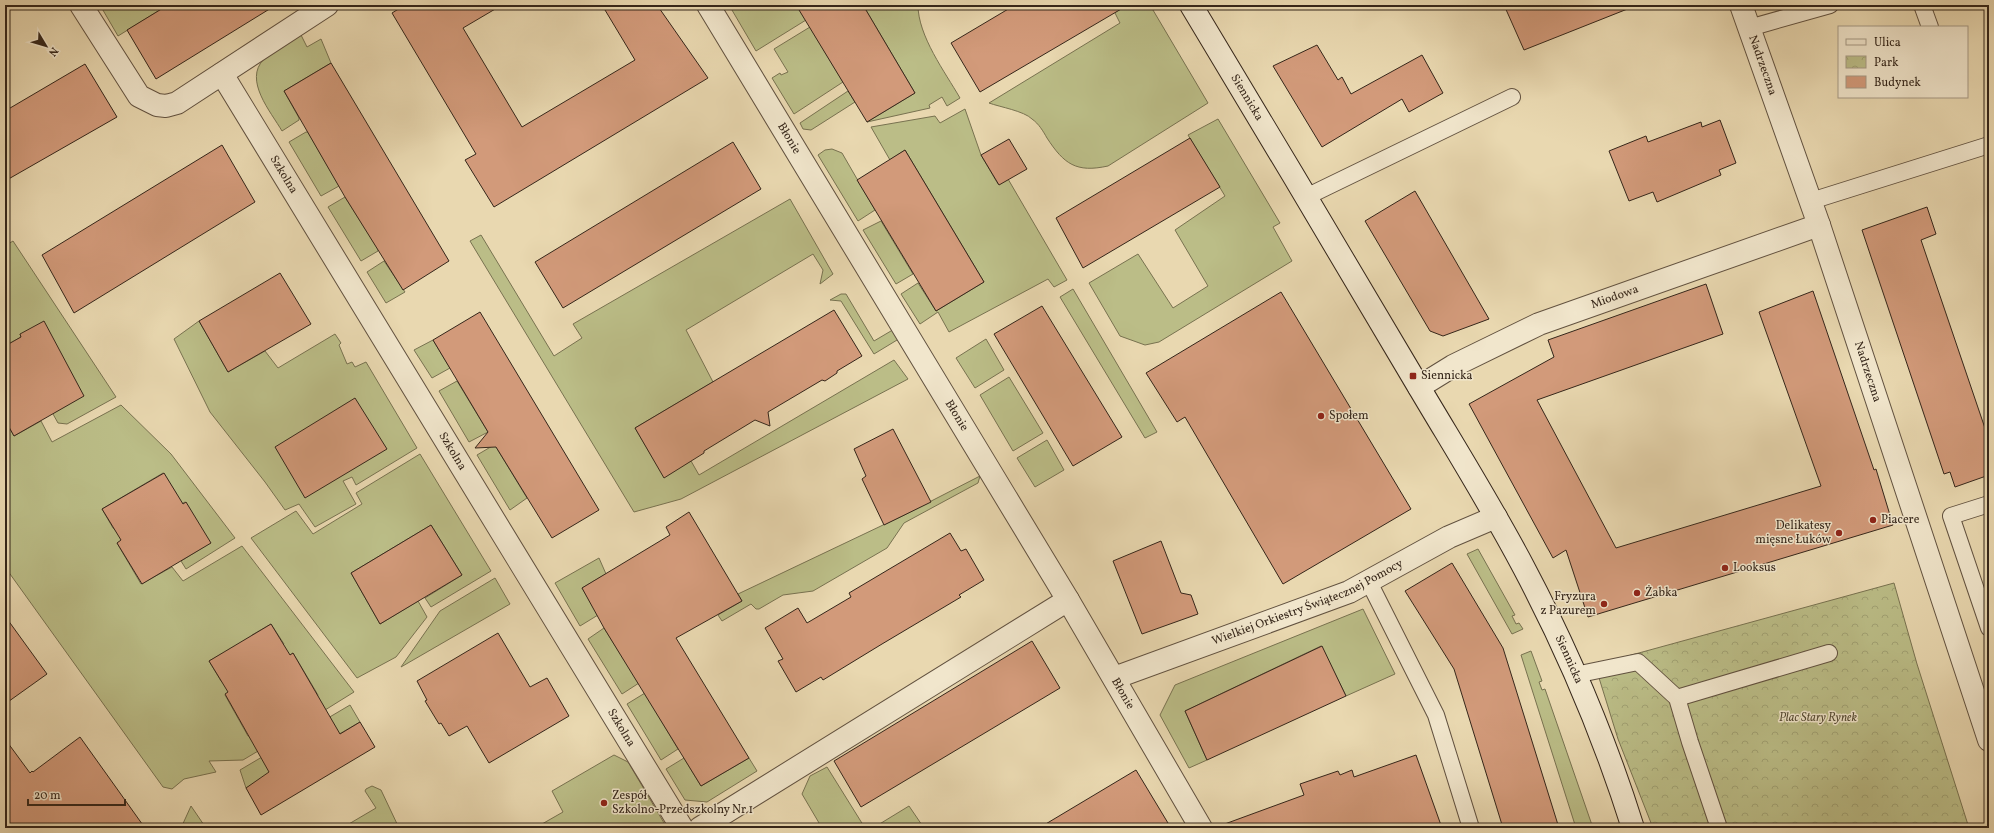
<svg xmlns="http://www.w3.org/2000/svg" width="1994" height="833" viewBox="0 0 1994 833" font-family="Vollkorn,serif">
  <defs>
    <pattern id="park-crowns" width="20" height="18" patternUnits="userSpaceOnUse"><rect width="20" height="18" fill="#bbbd87"/><path d="M2 6a3 3 0 1 1 6 0M12 15a3 3 0 1 1 6 0" fill="none" stroke="#a1a274"/></pattern>
  </defs>
  <rect width="100%" height="100%" fill="#e9d8b0"/>
  <filter id="stains"><feTurbulence type="fractalNoise" baseFrequency=".005" numOctaves="4"/><feColorMatrix values="0 0 0 0 .2 0 0 0 0 .09 0 0 0 0 .02 0 0 0 .5 -.17"/></filter>
  <radialGradient id="worn" r=".72"><stop offset=".6" stop-color="#630" stop-opacity="0"/><stop offset="1" stop-color="#630" stop-opacity=".3"/></radialGradient>
  <path fill="#bbbd87" stroke="#787250" d="M100,5H168L118,36Z
    M729,5H797L806,20L756,51Z
    M863,5H918C918,36 945,72 960,98L947,106L942,97L929,105L930,108L867,122L915,93Z
    M1111,5H1150L1208,103L1108,166C1076,173 1064,164 1047,138C1043,131 1039,124 1032,119C1024,111 1000,107 989,103L1120,23Z
    M810,27L843,82L794,114L772,78L780,73L781,75L788,72L774,49Z
    M300,33L307,47L321,39L331,63L284,91L299,118V120L282,131C271,112 243,80 264,59C274,49 288,41 300,33Z
    M848,91L855,102L811,130L803,129L800,123Z
    M965,109L981,155L998,184L1008,179L1067,280L1054,287L1048,279L949,332L938,312L920,324L901,294L918,283L936,311L984,282L905,150L890,160L871,127L935,116L940,123Z
    M1218,119L1280,223L1273,227L1292,261L1159,342L1145,345L1120,336L1089,283L1138,254L1173,308L1208,286L1175,230L1225,196L1188,135Z
    M306,132H308L339,186L321,196L289,142Z
    M832,149L842,153L875,210L858,221L818,155L825,150Z
    M345,197L378,249V251L361,261L328,207Z
    M790,199L833,274L820,284L823,270L813,254L686,330L713,382L635,428L663,475L691,461L699,475L894,360L908,379L681,499L634,512L470,241L481,235L554,356L582,338L573,324Z
    M881,221L913,274L896,284L863,230Z
    M13,241L116,397L67,424L58,423L53,414L20,334L21,337L5,346V246Z
    M384,261L405,292L386,303L367,272Z
    M1073,289L1157,432L1145,438L1060,297Z
    M841,294H846L874,341L896,328L902,337L874,354L841,301L830,300Z
    M199,321L228,372L265,351L278,368L335,334L341,343L339,345L347,364L352,362L355,367L366,362L417,448L356,485L352,477L343,481L356,504L315,527L299,504L285,510L265,482L210,412L174,339Z
    M986,339L1004,370L975,388L956,358Z
    M433,340L450,368L432,378L414,350Z
    M1009,377L1043,433L1013,451L980,395Z
    M457,381L488,432L469,442L439,391Z
    M121,405L171,454L235,538L186,569L181,561L210,543L185,502L179,505L176,493L163,473L102,509L113,528L124,539L117,543L141,584L172,567L183,581L242,546L354,692L301,725L318,695L293,653L287,657L281,646L284,644L271,624L252,635L253,637L209,661L221,681L231,690L225,695L248,736L285,735L243,760L209,761L216,772L184,779L172,789L163,787L5,567V420L14,436L41,421L52,442Z
    M1047,440L1064,470L1035,487L1017,458Z
    M494,445L496,447L527,498L510,510L477,455Z
    M420,454L491,571L431,607L425,598L462,575L431,525L351,573L380,624L418,601L427,617L396,657L357,678L251,538L296,511L313,534L362,504L356,493Z
    M980,476L978,483L904,523L887,548L813,591L783,595L759,609H756L751,604L722,621L718,615L742,601L738,594L902,516Z
    M1478,549L1515,615L1512,616L1516,624L1519,623L1523,629L1512,634L1467,554Z
    M599,558L606,574L582,588L598,615L580,626L555,583Z
    M495,578L510,604L401,667L440,611Z
    M1363,609L1395,674L1346,696L1321,646L1185,711L1207,760L1189,768L1160,715L1175,685Z
    M604,628L639,683L622,694L588,639Z
    M1531,651L1542,681L1539,682L1542,690L1545,689L1593,828H1576L1521,655Z
    M645,693L678,749L661,760L627,704Z
    M350,705L360,722L246,788L240,770Z
    M614,755L628,762L667,828H535L563,812L552,791Z
    M684,758L701,786L749,758L757,771L707,802L685,800L666,769Z
    M827,767L865,828H822L802,794L810,776Z
    M372,786L381,790L399,828H385L384,826L381,828H342L376,808L365,791L366,789Z
    M191,806L206,828H181Z
    M909,806L924,828H873Z"/>
  <path fill="url(#park-crowns)" stroke="#787250" d="M1894,583L1917,664L1969,828H1653L1618,739L1595,665Z"/>
  <path fill="#d29a7a" stroke="#35261a" d="M168,5H276L156,79L127,30Z
    M405,5H502L463,28L522,127L635,60L602,5H657L708,78L494,207L465,160L476,154L392,13Z
    M796,5H863L915,93L867,122Z
    M1015,5H1128L980,92L951,43Z
    M1504,5H1635V6L1524,50Z
    M1317,45L1338,80L1342,77L1351,94L1422,55L1443,93L1409,112L1402,99L1322,147L1273,66Z
    M331,63L449,261L403,290L345,197L284,91Z
    M85,64L117,117L5,181V111Z
    M1720,120L1736,163L1719,170L1721,175L1657,202L1653,192L1629,201L1609,151L1646,136L1648,142L1701,122L1702,127Z
    M1190,138L1220,187L1083,268L1056,218Z
    M1009,139L1027,169L999,185L981,155Z
    M733,142L761,189L563,308L535,262Z
    M222,145L255,202L74,313L42,255Z
    M905,150L984,282L936,311L857,180Z
    M1415,191L1489,319L1443,336L1430,331L1365,221Z
    M1927,207L1936,234L1921,240L1989,440V475L1955,487L1950,472L1944,474L1862,230Z
    M280,273L311,324L228,372L199,321Z
    M1706,284L1723,334L1537,400L1616,548L1821,486L1759,312L1813,291L1874,470L1876,469L1893,525L1588,617L1566,550L1553,558L1469,404L1554,357L1548,340Z
    M1281,292L1411,509L1283,584L1185,417L1177,422L1146,373Z
    M1042,306L1122,437L1073,466L994,334Z
    M834,310L862,356L837,371V373L825,381L822,380L768,412L770,426L755,420L704,451V453L664,478L635,428Z
    M480,312L599,510L552,538L496,447L475,448L488,432L433,340Z
    M44,321L84,396L14,436L5,420V346L21,337L20,334Z
    M355,398L387,449L305,498L275,447Z
    M893,429L931,502L884,525L862,479L866,476L854,449Z
    M164,473L183,504L186,502L211,543L142,584L117,543L121,540L102,509Z
    M689,512L742,601L676,638L749,758L701,786L604,628L582,588L670,535L666,527Z
    M431,525L462,575L380,624L351,573Z
    M950,533L961,551L966,549L984,580L959,595L961,597L882,644L823,680L821,677L796,692L778,661L783,659L765,628L798,608L807,623L851,597L849,593Z
    M1161,541L1181,593L1191,595L1198,614L1142,634L1113,561Z
    M1452,563L1503,648L1559,828H1503L1454,669L1405,591Z
    M5,616L47,674L5,704Z
    M271,624L290,655L293,653L340,734L360,722L375,747L261,815L246,788L269,772L225,694L228,692L209,661Z
    M498,633L530,687L547,678L569,716L489,763L467,726L449,736L441,723L439,724L425,701L427,700L417,681Z
    M1032,641L1060,688L861,807L834,761Z
    M1322,646L1346,696L1207,760L1185,711Z
    M80,737L145,828H5V739L30,773L32,771L33,772Z
    M1416,755L1442,828H1222V825L1304,795L1300,784L1338,771L1340,775L1352,770L1354,777Z
    M1136,770L1171,828H1039Z"/>
  <g fill="none" stroke-linecap="round" stroke-linejoin="round">
    <g stroke="#625240" stroke-width="18">
      <path id="lane" d="M1922,5L1930,27
        M1749,28L1830,5
        M1306,197L1512,97
        M1811,201L1989,145
        M1989,504L1951,516L1989,628
        M1369,582L1436,715L1471,828
        M1575,675L1638,662L1677,698L1690,742L1719,828
        M1677,698L1829,653"/>
    </g>
    <g stroke="#625240" stroke-width="24">
      <g id="street">
        <path d="M81,5L139,96L157,105L166,106L177,103L327,5"/>
        <path id="s1" d="M708,5L1068,600L1201,828"/>
        <path id="s2" d="M1741,5L1819,225L1989,740"/>
        <path id="s3" d="M222,74L682,828"/>
        <path id="s4" d="M1419,387L1453,366L1539,324L1819,225"/>
        <path id="s5" d="M1114,678L1349,592L1449,537L1496,517"/>
        <path d="M700,828L1068,600"/>
      </g>
    </g>
    <g stroke="#35261a" stroke-width="24">
      <g id="secondary">
        <path id="s6" d="M1191,5C1268,133 1344,260 1420,389C1455,448 1492,507 1524,568C1568,651 1605,739 1633,828"/>
      </g>
    </g>
    <use href="#lane" stroke="#f1e6cc" stroke-width="16"/>
    <use href="#street" stroke="#f1e6cc" stroke-width="22"/>
    <use href="#secondary" stroke="#f1e6cc" stroke-width="22"/>
  </g>
  <g fill="#8f2418" stroke="#f1e6cc" stroke-width="1.5">
    <rect x="1409" y="372" width="8" height="8" rx="2"/>
    <circle cx="1321" cy="416" r="4"/>
    <circle cx="1873" cy="520" r="4"/>
    <circle cx="1839" cy="533" r="4"/>
    <circle cx="1725" cy="568" r="4"/>
    <circle cx="1637" cy="593" r="4"/>
    <circle cx="1604" cy="604" r="4"/>
    <circle cx="604" cy="803" r="4"/>
  </g>
  <g text-anchor="middle" dominant-baseline="central" stroke-width="3" stroke-linejoin="round" paint-order="stroke">
    <g font-size="12" fill="#35261a" stroke="#f1e6cc">
      <text stroke="none"><textPath href="#s2" startOffset="64">Nadrzeczna</textPath></text>
      <text stroke="none"><textPath href="#s6" startOffset="108">Siennicka</textPath></text>
      <text stroke="none"><textPath href="#s1" startOffset="156">Błonie</textPath></text>
      <text stroke="none"><textPath href="#s3" startOffset="118">Szkolna</textPath></text>
      <text stroke="none"><textPath href="#s4" startOffset="216">Miodowa</textPath></text>
      <text stroke="none"><textPath href="#s2" startOffset="388">Nadrzeczna</textPath></text>
      <text stroke="none"><textPath href="#s1" startOffset="480">Błonie</textPath></text>
      <text stroke="none"><textPath href="#s3" startOffset="442">Szkolna</textPath></text>
      <text stroke="none"><textPath href="#s5" startOffset="208">Wielkiej Orkiestry Świątecznej Pomocy</textPath></text>
      <text stroke="none"><textPath href="#s6" startOffset="756">Siennicka</textPath></text>
      <text stroke="none"><textPath href="#s1" startOffset="804">Błonie</textPath></text>
      <text stroke="none"><textPath href="#s3" startOffset="766">Szkolna</textPath></text>
    </g>
    <g font-size="12" fill="#35261a" stroke="#f1e6cc" text-anchor="start">
      <text x="1421" y="376">Siennicka</text>
      <text x="1329" y="416">Społem</text>
      <text x="1881" y="520">Piacere</text>
      <text x="1831" y="526" text-anchor="end">Delikatesy<tspan x="1831" dy="14">mięsne Łuków</tspan></text>
      <text x="1733" y="568">Looksus</text>
      <text x="1645" y="593">Żabka</text>
      <text x="1596" y="597" text-anchor="end">Fryzura<tspan x="1596" dy="14">z Pazurem</tspan></text>
      <text x="612" y="796">Zespół<tspan x="612" dy="14">Szkolno-Przedszkolny Nr 1</tspan></text>
    </g>
    <g font-size="12" font-style="italic" fill="#564c35" stroke="#f1e6cc">
      <text x="1818" y="718">Plac Stary Rynek</text>
    </g>
  </g>
  <rect width="1994" height="833" fill="none" stroke="#e9d8b0" stroke-width="20"/>
  <rect x="6" y="6" width="1982" height="821" fill="none" stroke="#35261a" stroke-width="2"/>
  <rect x="10" y="10" width="1974" height="813" fill="none" stroke="#35261a"/>
  <rect x="1838" y="26" width="130" height="72" fill="#f1e6cc" stroke="#a69985"/>
  <rect x="1846" y="39" width="20" height="6" fill="#f1e6cc" stroke="#a69985"/>
  <text x="1874" y="46" font-size="12" fill="#35261a">Ulica</text>
  <rect x="1846" y="56" width="20" height="12" fill="url(#park-crowns)" stroke="#a69985"/>
  <text x="1874" y="66" font-size="12" fill="#35261a">Park</text>
  <rect x="1846" y="76" width="20" height="12" fill="#d29a7a" stroke="#a69985"/>
  <text x="1874" y="86" font-size="12" fill="#35261a">Budynek</text>
  <g transform="translate(46 46) rotate(128)" stroke="#f1e6cc" stroke-width="3" paint-order="stroke">
  <path d="M0-3L7 15L0 10L-7 15Z" fill="#35261a"/>
  <text y="-6" font-size="11" font-weight="bold" text-anchor="middle" fill="#35261a">N</text>
  </g>
  <path d="M28 799v6h97v-6" fill="none" stroke="#35261a" stroke-width="2"/>
  <text x="34" y="799" font-size="12" fill="#35261a" stroke="#f1e6cc" stroke-width="3" paint-order="stroke">20 m</text>
  <rect width="100%" height="100%" filter="url(#stains)"/>
  <rect width="100%" height="100%" fill="url(#worn)"/>
</svg>
